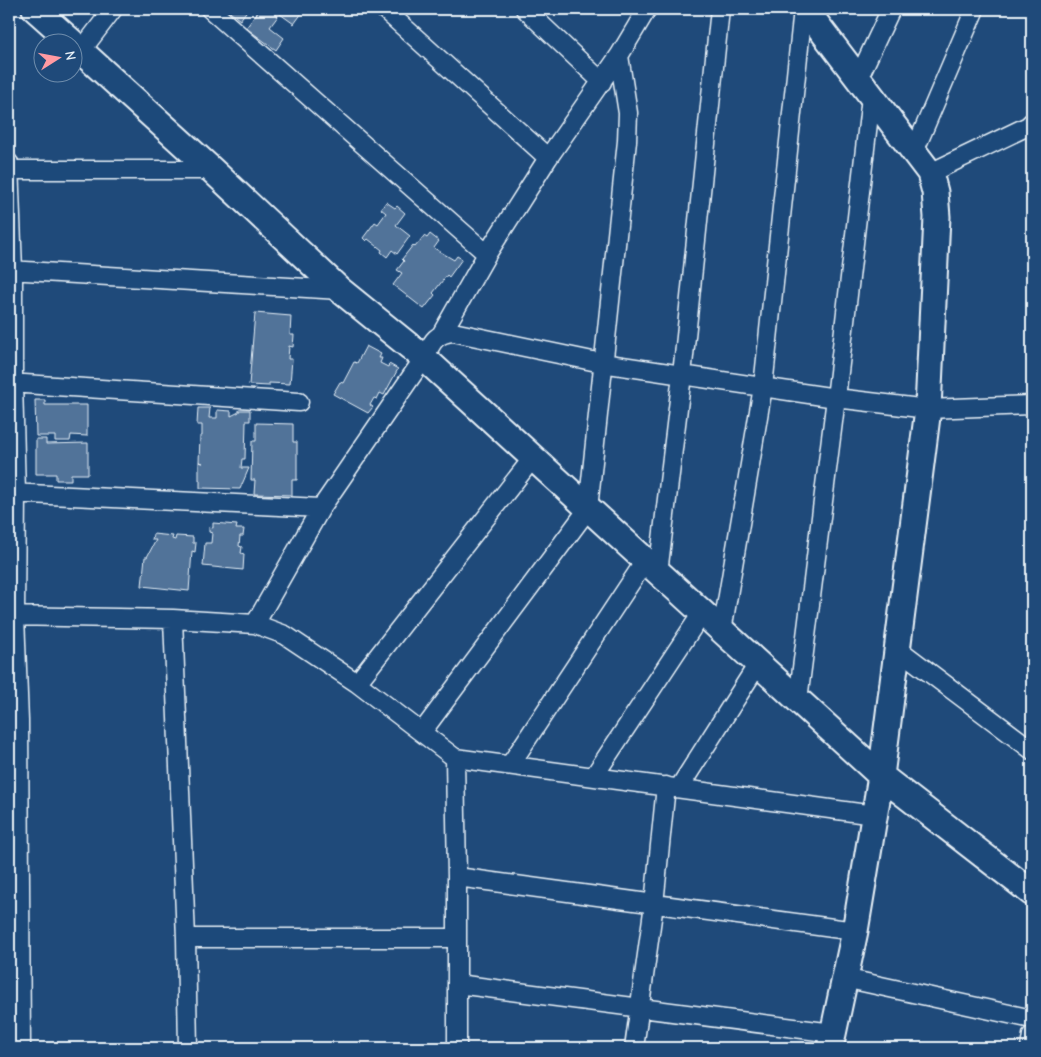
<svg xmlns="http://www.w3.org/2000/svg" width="1041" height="1057" viewBox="0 0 1041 1057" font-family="'Comic Neue',sans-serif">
  <rect width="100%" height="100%" fill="#1f4a7a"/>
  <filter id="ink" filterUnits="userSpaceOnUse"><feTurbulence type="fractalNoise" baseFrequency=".02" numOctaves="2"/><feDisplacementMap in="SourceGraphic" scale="10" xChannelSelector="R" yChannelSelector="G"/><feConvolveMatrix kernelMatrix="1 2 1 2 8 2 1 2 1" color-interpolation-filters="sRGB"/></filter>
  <g filter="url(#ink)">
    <path fill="#517399" stroke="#e8f1f8" d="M226,9H248L240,20Z
      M260,9H269L278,16L270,27L284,38L276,50L246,28Z
      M273,9H305L294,24Z
      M386,202L395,208L397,206L405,213L396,225L410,236L397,254L392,250L387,257L381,252L382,250L368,239L366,241L363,238L375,222L378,224L386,213L381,209Z
      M430,234L439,241L434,248L454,260L457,256L462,259L449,277L447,275L433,293L435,295L424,309L393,285L402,273L397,270L404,261L402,259L413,245L415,247L424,236L427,238Z
      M255,313L291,316L290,335H294L293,347L289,346L288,359H292L290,384L269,383V386L249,385Z
      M366,346L381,354L379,358H382L380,363L388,367L389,364L398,369L384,395L380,393L377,399L374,398L370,405L373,407L368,413L333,394L340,382L343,383L354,362L357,363Z
      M35,400H45V405H87V436L71,435L70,441H55V436H36Z
      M198,408H210L209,418H217V410L231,411V416L239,412V410H250V421H246L245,459H242L241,468H249L240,489L200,488V480H199V462L203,463L199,462L200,436H202V425H197Z
      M256,423L293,424V442H297V480H292V495L254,494L255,480H251L252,441H256Z
      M36,439H46V444L88,443V474H71V480H56V474H36Z
      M213,523L237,525L236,529H244L243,536H240L239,546L242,547L241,553L244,554L243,570L203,566L205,543H211L212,533L209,532V527L213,528Z
      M153,534L173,536L172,539L175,540L176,536L193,537V543H196L195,552L192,551L189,591L142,586L145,557H147L156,540H152Z"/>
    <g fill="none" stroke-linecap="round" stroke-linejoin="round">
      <g stroke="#e8f1f8" stroke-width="21">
        <path id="street" d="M210,9L487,254
          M384,9L548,158
          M525,9L602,82
          M81,51L113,9
          M858,79L891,9
          M914,152L975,9
          M9,163L13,270V383L16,493L15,616L19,721L21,1048
          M9,170H212
          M930,173L1028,126L1032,122
          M9,270L340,290
          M442,333L487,254L548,158L619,56L647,9
          M9,383L299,402
          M9,493L321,508
          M658,573L682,375L720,9
          M9,616L173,619L255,624L285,635L357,683L455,758L874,815
          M173,619L186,938L188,1048
          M255,624L321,508L424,358C432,343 434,334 453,332L602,363L836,398L928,409L1032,405
          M722,631L763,387L803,9
          M898,649L1032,750
          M357,683L532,459
          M798,700L836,398L871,97
          M422,732L588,509L627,141L628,113L619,56
          M455,758L457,877V1048
          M510,765L645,561
          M594,776L702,613
          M679,788L758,664
          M457,877L855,931
          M186,938H457
          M844,978L1032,1019
          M457,984L833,1033
          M634,1048L654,904L666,786
          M1030,1048L1032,1035"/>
      </g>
      <g stroke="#e8f1f8" stroke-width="29">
        <path id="secondary" d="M35,9L72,42
          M808,9L816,23L930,173L935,192L937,217L928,409L881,776L855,931L830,1048
          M72,43L212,170L340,290L424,358L881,776L1032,893"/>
      </g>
      <use href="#street" stroke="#1f4a7a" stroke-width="18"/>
      <use href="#secondary" stroke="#1f4a7a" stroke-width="25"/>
    </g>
  </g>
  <rect width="1041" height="1057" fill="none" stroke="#1f4a7a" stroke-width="30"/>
  <rect x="15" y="15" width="1011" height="1027" fill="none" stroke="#e8f1f8" stroke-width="2" filter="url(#ink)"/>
  <g transform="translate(58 58) rotate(79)"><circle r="24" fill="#1f4a7a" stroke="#6f8dac"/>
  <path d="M0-4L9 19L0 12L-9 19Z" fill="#ff9aa2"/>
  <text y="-8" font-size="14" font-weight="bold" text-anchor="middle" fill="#e8f1f8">N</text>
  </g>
</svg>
